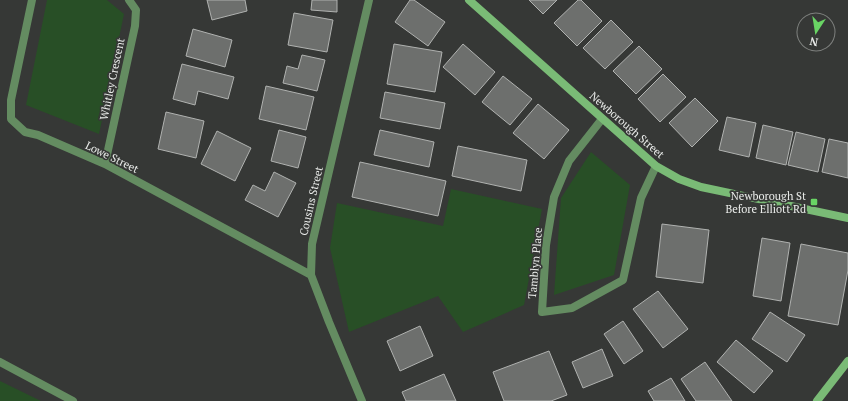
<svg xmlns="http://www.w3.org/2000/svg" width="848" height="401" viewBox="0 0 848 401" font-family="'PT Serif',serif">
  <rect width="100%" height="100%" fill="#363836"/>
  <path fill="#284f26" d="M47,0H107L124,14L99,134L26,105Z
    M591,152L630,185L614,275L554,295L561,198Z
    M451,189L542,209L524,305L463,332L438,296L349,332L330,248L337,203L443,226Z
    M0,381L41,401H0Z"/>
  <path fill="#6d6f6d" stroke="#b0b2b0" d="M207,0H245L247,11L212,20Z
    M312,0H337V12L311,10Z
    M410,0H414L445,22L428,46L395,22Z
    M529,0H557L543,14Z
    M578,0H581L602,21L577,46L554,23Z
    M294,13L333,20L327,52L288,45Z
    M611,20L633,42L605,69L583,48Z
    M193,29L232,40L225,67L186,56Z
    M394,44L442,52L435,92L387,84Z
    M463,44L495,72L475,95L443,67Z
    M639,46L662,69L636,94L613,71Z
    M302,55L325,60L317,91L283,83L287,66L298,69Z
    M182,64L234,77L228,99L198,91L195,105L173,99Z
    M663,74L686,97L660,122L638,99Z
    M503,76L532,99L510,125L482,102Z
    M266,86L314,97L306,130L259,119Z
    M385,92L445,103L440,129L380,118Z
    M695,98L718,121L692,147L669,123Z
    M538,104L569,130L544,159L513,133Z
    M166,112L204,121L196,158L158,149Z
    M727,117L756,123L749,157L719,150Z
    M763,125L793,132L786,165L756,158Z
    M279,130L306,137L298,168L271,161Z
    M380,130L434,142L429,167L374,155Z
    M217,131L251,148L235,181L201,164Z
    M796,132L825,139L818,172L788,165Z
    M829,139L848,143V178L822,172Z
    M458,146L527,160L521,191L452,176Z
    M360,162L446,181L438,216L352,197Z
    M274,172L296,183L278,217L245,200L253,185L265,191Z
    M662,224L709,230L703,283L656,277Z
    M762,238L790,243L781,301L753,296Z
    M801,244L848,253V270L838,325L788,316Z
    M658,291L688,329L663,348L633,309Z
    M770,312L805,335L787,362L752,339Z
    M623,321L643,351L624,364L604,334Z
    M420,326L433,356L400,371L387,341Z
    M736,340L773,371L754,393L717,362Z
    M602,349L613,376L583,388L572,362Z
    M549,351L567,395L551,401H504L493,372Z
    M705,362L732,401H696L681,379Z
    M444,374L456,401H406L402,392Z
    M671,378L685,401H654L648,391Z"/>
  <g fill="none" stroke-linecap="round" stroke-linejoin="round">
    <path stroke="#648c61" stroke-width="8" d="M32,0L11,100V119L25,132L38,135L105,164L311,275
      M602,119L569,161L554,197L546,245L542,312L572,308L623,280L641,198L656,166
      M105,164L135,26L136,10L129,0
      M0,362L73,401
      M362,401L329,322L311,275L312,244L369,0"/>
    <path stroke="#7abb76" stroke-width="8" d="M469,0L656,166L679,179L701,187L848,218
      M817,401L848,361"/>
  </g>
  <rect fill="#69d464" stroke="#363836" stroke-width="1.5" x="810" y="198" width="8" height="8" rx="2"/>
  <g text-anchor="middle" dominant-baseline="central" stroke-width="3.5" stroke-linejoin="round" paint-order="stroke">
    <g font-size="11" fill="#eaecea" stroke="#363836">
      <text transform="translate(112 79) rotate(-78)">Whitley Crescent</text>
      <text transform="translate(627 125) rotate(41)">Newborough Street</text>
      <text transform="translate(112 157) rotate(26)">Lowe Street</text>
      <text transform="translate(311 201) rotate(-77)">Cousins Street</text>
      <text transform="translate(535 263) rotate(-85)">Tamblyn Place</text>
    </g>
    <g font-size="11" fill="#eaecea" stroke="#363836" text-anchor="end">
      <text x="806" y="196">Newborough St<tspan x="806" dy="13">Before Elliott Rd</tspan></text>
    </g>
  </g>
  <g transform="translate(816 32) rotate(192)"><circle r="19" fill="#363836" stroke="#7e807e"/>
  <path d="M0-3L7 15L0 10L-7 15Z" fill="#69d464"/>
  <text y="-6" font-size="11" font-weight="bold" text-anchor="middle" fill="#eaecea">N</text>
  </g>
</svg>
